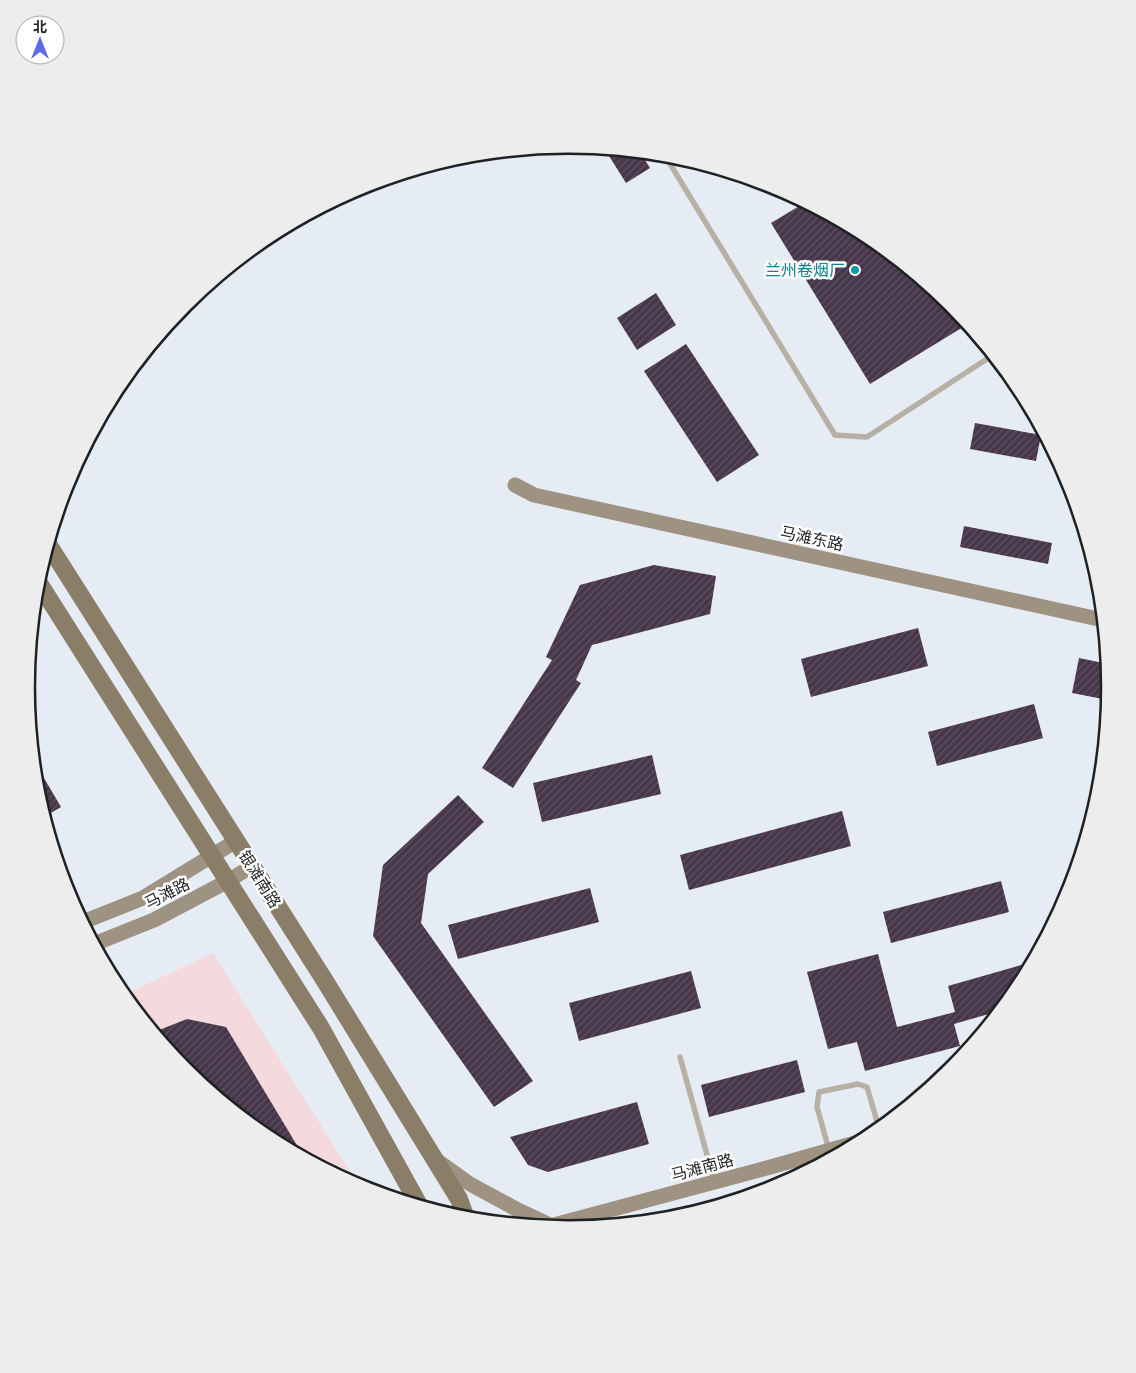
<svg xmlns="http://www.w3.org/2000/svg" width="1136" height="1373" viewBox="0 0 1136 1373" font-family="'Asap Condensed','Noto Sans SC',sans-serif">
  <defs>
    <pattern id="building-hatch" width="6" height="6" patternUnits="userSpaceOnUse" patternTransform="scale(1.25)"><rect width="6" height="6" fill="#47364a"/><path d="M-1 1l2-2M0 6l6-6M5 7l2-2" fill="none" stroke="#5e5161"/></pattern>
  </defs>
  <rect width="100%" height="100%" fill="#e5ecf3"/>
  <path fill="#f4dadd" d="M213,953L359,1186L267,1137L185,1069L124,995Z"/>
  <path fill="url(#building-hatch)" d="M604,148L640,152L650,168L626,183Z
    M806,202L869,236L951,304L968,324L870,384L771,223Z
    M656,293L676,325L637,350L617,318Z
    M686,344L759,455L717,482L644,371Z
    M975,423L1041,435L1036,461L970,449Z
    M964,526L1052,543L1048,564L960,547Z
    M654,565L716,576L710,614L592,645L576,680L581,683L513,788L482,768L552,660L546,657L580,585Z
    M918,628L928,666L811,697L801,659Z
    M1079,658L1108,664L1110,687L1108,700L1072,693Z
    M1034,704L1043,738L937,766L928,732Z
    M652,755L661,794L542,822L533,783Z
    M34,761L61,807L44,817L37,792Z
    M458,795L484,822L428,874L421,923L533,1081L494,1107L373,936L383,865Z
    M842,811L851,846L689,890L680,855Z
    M1001,881L1009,912L891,943L883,912Z
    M590,888L599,922L458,959L448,925Z
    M878,954L897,1027L955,1012L948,986L1032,962L1018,988L999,1011L954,1024L960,1046L865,1071L857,1042L828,1049L807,972Z
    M691,971L701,1008L579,1041L569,1003Z
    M187,1019L226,1027L304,1157L267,1137L185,1069L154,1032Z
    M797,1060L805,1092L709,1117L701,1085Z
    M637,1102L649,1144L548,1172L528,1165L510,1137Z"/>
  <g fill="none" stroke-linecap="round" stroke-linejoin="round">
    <path stroke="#b7b0a4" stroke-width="5.5" d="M664,154L835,435L867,437L993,355
      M680,1057L714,1180
      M829,1150L817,1107L819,1092L858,1084L867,1087L879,1128"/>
    <path stroke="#9e9282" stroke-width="15" d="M515,485L534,495L1103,620
      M83,922L143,898L236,841
      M94,944L154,920L228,881L252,866
      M435,1159L470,1184L516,1209L552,1226V1227
      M550,1226L774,1166L862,1141"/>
    <path stroke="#8b7e69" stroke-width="18" d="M48,544L325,981L459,1199L466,1218
      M37,580L321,1028L419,1205"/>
  </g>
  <circle fill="#0f9aa8" stroke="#fff" stroke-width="2" cx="855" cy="270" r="5"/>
  <g text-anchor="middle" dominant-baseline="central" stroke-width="5" stroke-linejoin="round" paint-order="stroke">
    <g font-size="16" fill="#0d838f" stroke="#fff" text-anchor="end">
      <text x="845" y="270">兰州卷烟厂</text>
    </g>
    <g font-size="16" fill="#1f2224" stroke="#fff">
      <text transform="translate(812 538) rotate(12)">马滩东路</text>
      <text transform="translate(260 879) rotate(58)">银滩南路</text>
      <text transform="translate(167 893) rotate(-27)">马滩路</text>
      <text transform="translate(702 1167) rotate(-15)">马滩南路</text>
    </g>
  </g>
  <path d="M0 0H1136V1373H0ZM35 687a533 533 0 1 1 1066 0a533 533 0 1 1-1066 0Z" fill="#ededed" fill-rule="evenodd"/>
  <path fill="none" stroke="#1f2224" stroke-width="2.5" d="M35 687a533 533 0 1 1 1066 0a533 533 0 1 1-1066 0Z"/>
  <g transform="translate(40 40)"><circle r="24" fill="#ffffff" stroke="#a5a7a7"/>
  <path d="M0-4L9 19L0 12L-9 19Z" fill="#5c6be2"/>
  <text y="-8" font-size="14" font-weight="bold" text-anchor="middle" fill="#1f2224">北</text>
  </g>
</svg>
